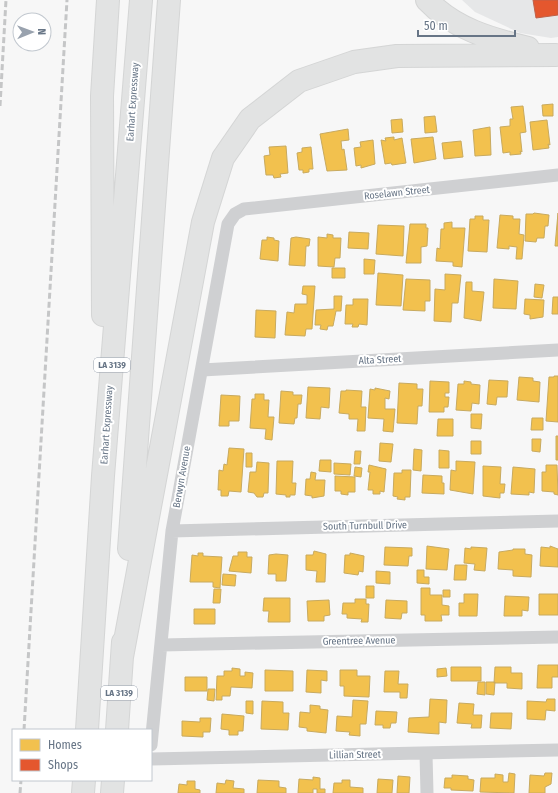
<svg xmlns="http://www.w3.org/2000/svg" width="558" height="793" viewBox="0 0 558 793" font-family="'Fira Sans Condensed',sans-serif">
  <rect width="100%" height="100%" fill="#f7f7f7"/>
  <path fill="#e6e7e8" d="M462,0H558V37L551,38L520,33L475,12Z"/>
  <path fill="#f2c14e" stroke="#c8aa5f" d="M553,104V116H543L542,105Z
    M523,106L526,132L520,133L522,152L520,151L521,154L510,155V152L503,153L500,127L510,126V119H513L511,107Z
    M435,116L437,132L425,133L424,117Z
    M402,119L403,132L392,133L391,120Z
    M547,120L550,145L548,144L549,148L533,150L530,122Z
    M490,127L491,155L475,156L473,130Z
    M348,129L349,140L341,141L342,150L344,149L347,170L327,171L320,134Z
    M394,137V140L402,138L406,163L392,165L391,163L385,164L381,140L386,141L385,138Z
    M433,137L436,159L414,163L411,139Z
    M373,140L375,164L361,168V165L356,166L354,148L361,147L360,142Z
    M461,141L463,157L444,159L442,143Z
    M286,146L288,173L280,174L281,177L274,178L273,175H266L264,156L270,155L269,147Z
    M311,147L313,169H309V172L303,173V170H299L297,153L302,152V148Z
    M534,213L549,215L548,226H545L544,238H537L536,242L525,241L526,214H533Z
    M558,213V246H555Z
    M500,215L513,216V219H520L519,234L524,235L522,259H516L517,247L509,246V249L497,248Z
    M475,216H483V220H489L487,252L468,251L470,219H475Z
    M452,222V228H465L462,267L453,266V262L436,261L437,248L440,249L441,229H444V223Z
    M410,224H426V228H428L427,246L421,247V263H406Z
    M378,225L404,226L403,256L376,254Z
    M349,232L369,233L368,249L348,248Z
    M327,234L333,235V238H341L340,258H335L334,267L318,266V237L327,238Z
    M267,237L274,238V240L279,241L278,261L260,259L262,240H267Z
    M296,237L310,239L309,246H306L305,266L289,265L291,238Z
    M364,259L375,260L374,274H364Z
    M332,268H345V278H332Z
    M378,273L403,275L401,306L376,305Z
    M445,274L461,275L458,303H452L451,322L434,321L435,289L445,290Z
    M406,279L430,280V301H425V311L403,310Z
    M494,279L518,281L516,309L493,308Z
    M466,282H472V291L484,292L481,321L464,318Z
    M535,284L544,285L542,298L534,297Z
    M303,286H315L312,329H306L305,336L285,335L287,312L294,313L295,304H307V295L302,294Z
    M334,296H342L341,311H336L333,326H328L327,330L320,329L321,325H315L316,310L334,309Z
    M553,297H558V314H552Z
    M353,299H368L367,325L359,324L358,327H352L353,324H345L346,305H353Z
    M525,299L544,300L543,317L530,319V315L524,314Z
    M256,310L276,311L275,338L255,337Z
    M554,376H558V422L546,421L549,377H554Z
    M519,377L533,378V381L540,382L539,402L517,400Z
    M489,380L508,381L507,397H497L496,405L487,404Z
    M430,381L449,382V393H445V397H449L448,407H444V412H429Z
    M464,381L471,382V384L480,385L479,404L472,403L471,411L456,410L458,384H464Z
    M399,383L417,384V389H423L422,406H418L417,424L397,423Z
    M308,387L330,388L329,408L321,407L320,419L306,418Z
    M375,388L390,391L389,399L385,398V409H395L393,432L383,431L384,419L368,418L370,389L375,390Z
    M346,390L362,391L361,407H366L365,431H357L358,419H349V414L339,413L341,391H346Z
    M281,391L293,392V395H302L301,404H298L297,418H295L294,424L279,423Z
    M255,394H264V400H269L268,417H274L272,440L265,439L266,429L250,428L252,399H255Z
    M221,395L240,396L239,421H229V426H219Z
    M471,414H482L481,429L471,428Z
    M532,418H543V430H531Z
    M438,419H453V436H437Z
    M556,436H558V460H556Z
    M532,439H541L540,452L532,451Z
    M471,441H481V454H471Z
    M380,443L393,444L391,462L379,461Z
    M229,448L244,449L241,492L229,491L228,496H221V490H218L219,470L223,471L224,464L227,465Z
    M414,449L422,450L421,471L413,470Z
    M439,450L449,451V468H439Z
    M355,451H361L360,464H354Z
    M246,453H252V467H246Z
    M320,460H331V472L319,471Z
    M277,461H293L292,483H296L295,495H290V497H286V495L276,494Z
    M456,461L475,462L473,494L450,490L451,470L456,471Z
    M257,462L269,463L268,493H264L263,497H257L254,493L248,492L250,472H256Z
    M334,463L351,464L350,475L334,474Z
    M369,465L386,469L384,492L380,491V494H373V490H368L370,472H368Z
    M546,465H557L558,495L554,494V492L542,491V472H546Z
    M483,466L501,467L500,484H505L504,493H500V498L483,496Z
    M355,467L362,468L361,477L354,476Z
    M513,467L535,469L534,493L529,492V495L511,494Z
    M402,470H411L410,497H405V500L397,499L398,497L393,496L394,473H402Z
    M311,472L316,473L315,480H325L324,496L312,498V496L305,495L306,479H310Z
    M423,475L442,476V483H444V494L422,493Z
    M335,476L355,477V492H348V495L341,494V491H335Z
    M427,546L449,549L447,570L426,569Z
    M550,546L558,549V567L540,566L541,547L550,548Z
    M385,547L412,548V556H409L408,566L384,565Z
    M471,547L487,548L485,571L474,570L475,564L464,563L465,548L471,549Z
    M513,549H525V554L532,555L531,577L513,576V570L498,569L499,552L513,550Z
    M314,551L326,554L325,582H316L317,571L306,570V555H313Z
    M238,552H247V557H252L251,573L229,571L233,556H238Z
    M198,553H203V556L222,557L220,588L213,587V582H190L192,555L198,556Z
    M350,553L364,556L363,572L359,571L358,575L344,573L345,555H350Z
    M276,554L288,555L286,581H276V574H268L269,555Z
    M455,565H467L466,580H454Z
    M417,570H424V577H429V584L417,583Z
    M376,571L390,572V584L376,583Z
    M223,574L236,575L235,586L222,585Z
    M366,586H374V598H366Z
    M421,588H430V595H442V605L449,606V615H441L442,621H425V615H421Z
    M214,589H221L220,603H213Z
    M443,590H450V597H443Z
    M464,594H478L477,616H459V603H464Z
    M539,594H558V615H539Z
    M505,596L529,597L528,611L522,610V616H504Z
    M264,598H290V622H268L269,611H263Z
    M355,599H366V604H369L368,622H361L362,619L347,618V614H342L343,603H355Z
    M329,600L330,615L324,616V621H308L307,601Z
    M386,600L407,601V613H402L401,619L385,618Z
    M194,609H215V624H194Z
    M538,665H558V677H552V688H537Z
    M451,667H481V681H451Z
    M495,667H511V673H522V689L507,688V683H494Z
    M232,668L240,669V676H245V672L253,673L252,688L231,687L230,696H222V700H216L217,676H224V671H232Z
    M446,668L447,676L437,677V669Z
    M265,670L293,671V691H265Z
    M307,670L327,671V681L321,680V693L306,692Z
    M340,670H357V676H370L369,697L344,696V686H340Z
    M385,671H399L398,684H408L407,698H400V692H384Z
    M185,677H207V691H185Z
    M478,682H485V695L477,694Z
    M486,682H495L494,695L486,694Z
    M208,689H215L214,701L207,700Z
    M430,699L447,700L446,723L439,722V734L408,732L409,718L429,717Z
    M547,699H555V711L546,710L545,720L527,719V701L546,702Z
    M353,700L368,701L366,724H360V736L349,735L350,732L336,731L337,716L352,717Z
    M246,701H253V714L246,713Z
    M262,701L283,702V713H289L288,730L261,729Z
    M459,703L474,704L473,715H482L481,728H471L472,724L457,723Z
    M310,705L320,706V709L328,710L326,733L307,731V728L299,727L300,712L310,713Z
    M376,711L397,712L396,723H391L390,728H383V725H375Z
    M491,713H512L511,729L490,728Z
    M222,714L244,716L243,731H238V735H229V730L221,729Z
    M200,718H211L210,732H203V737L182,736V721L200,722Z
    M509,773L515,774L514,793L480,792L481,778H495V774L503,775V782H508Z
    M545,773H552L551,784L545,787V793H529L530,775L544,776Z
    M452,775L468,776V779L474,780L473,791L451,790V788H444L445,778H452Z
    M398,776L410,777L409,793H397Z
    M313,777L320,778V789H325V793H317V789H313V793H298L299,779L313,780Z
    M378,779L393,780L392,793H377Z
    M226,780L234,781L233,788L244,789V793H216L217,783L225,784Z
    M258,780L279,781V787L286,788V793H257Z
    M342,780H350V787L363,788V793H333L334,783H342Z
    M187,781H195V789L200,790V793H178L179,784L187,785Z"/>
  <path fill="#e4572e" stroke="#be6048" d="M533,0H558V15L536,18Z"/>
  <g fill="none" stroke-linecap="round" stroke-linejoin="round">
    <g stroke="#d4d5d5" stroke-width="24">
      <path id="motorway" d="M427,0C454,29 491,39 528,48
        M103,315L102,96L108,0
        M129,549L169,0
        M122,657L203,222L223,158L250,119L299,81L354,62L397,56L556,55
        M87,730L103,476L141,0
        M117,730L123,642
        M83,793L84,780
        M112,793L113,780"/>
    </g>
    <path stroke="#cfd0d2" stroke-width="13" d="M202,370L558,350
      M172,531L558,521
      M161,645L558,637
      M151,745L172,531L228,224L235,214L244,209L558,175
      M426,754L427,793
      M151,759L558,750"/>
    <use href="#motorway" stroke="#e2e3e3" stroke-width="22"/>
    <path stroke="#c5c6c7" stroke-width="3" stroke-dasharray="6 3" stroke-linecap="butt" d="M0,106L6,0
      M24,730L67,0
      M20,793L21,780"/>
  </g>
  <g text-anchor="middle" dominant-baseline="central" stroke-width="4" stroke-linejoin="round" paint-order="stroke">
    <g fill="#fff" stroke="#959eaa" stroke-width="1">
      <rect x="94" y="358" width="36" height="14" rx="3"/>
      <rect x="101" y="686" width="36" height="14" rx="3"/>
    </g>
    <g font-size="9" font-weight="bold" fill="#677586">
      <text x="112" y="365">LA 3139</text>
      <text x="119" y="693">LA 3139</text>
    </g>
    <g font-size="10" fill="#677586" stroke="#fff">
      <text transform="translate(133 102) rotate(-86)">Earhart Expressway</text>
      <text transform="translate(397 193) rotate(-6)">Roselawn Street</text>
      <text transform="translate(380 360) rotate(-3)">Alta Street</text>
      <text transform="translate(107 425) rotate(-86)">Earhart Expressway</text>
      <text transform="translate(182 477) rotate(-80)">Berwyn Avenue</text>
      <text transform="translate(365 526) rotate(-1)">South Turnbull Drive</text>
      <text transform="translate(359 641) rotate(-1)">Greentree Avenue</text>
      <text transform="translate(355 755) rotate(-1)">Lillian Street</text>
    </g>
  </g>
  <rect x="12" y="729" width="140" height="52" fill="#ffffff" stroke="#c2c8cf"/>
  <rect x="20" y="739" width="20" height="12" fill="#f2c14e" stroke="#c2c8cf"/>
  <text x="48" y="749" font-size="12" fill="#677586">Homes</text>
  <rect x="20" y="759" width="20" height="12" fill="#e4572e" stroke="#c2c8cf"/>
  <text x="48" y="769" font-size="12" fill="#677586">Shops</text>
  <g transform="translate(32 32) rotate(89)"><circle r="19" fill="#ffffff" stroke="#c2c8cf"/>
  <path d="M0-3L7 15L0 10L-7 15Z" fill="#99a2ae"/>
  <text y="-6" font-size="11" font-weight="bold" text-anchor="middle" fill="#677586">N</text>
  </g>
  <path d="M418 30v6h97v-6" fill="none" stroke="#677586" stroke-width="2"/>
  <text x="424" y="30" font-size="12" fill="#677586" stroke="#ffffff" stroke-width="3" paint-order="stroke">50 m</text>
</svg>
